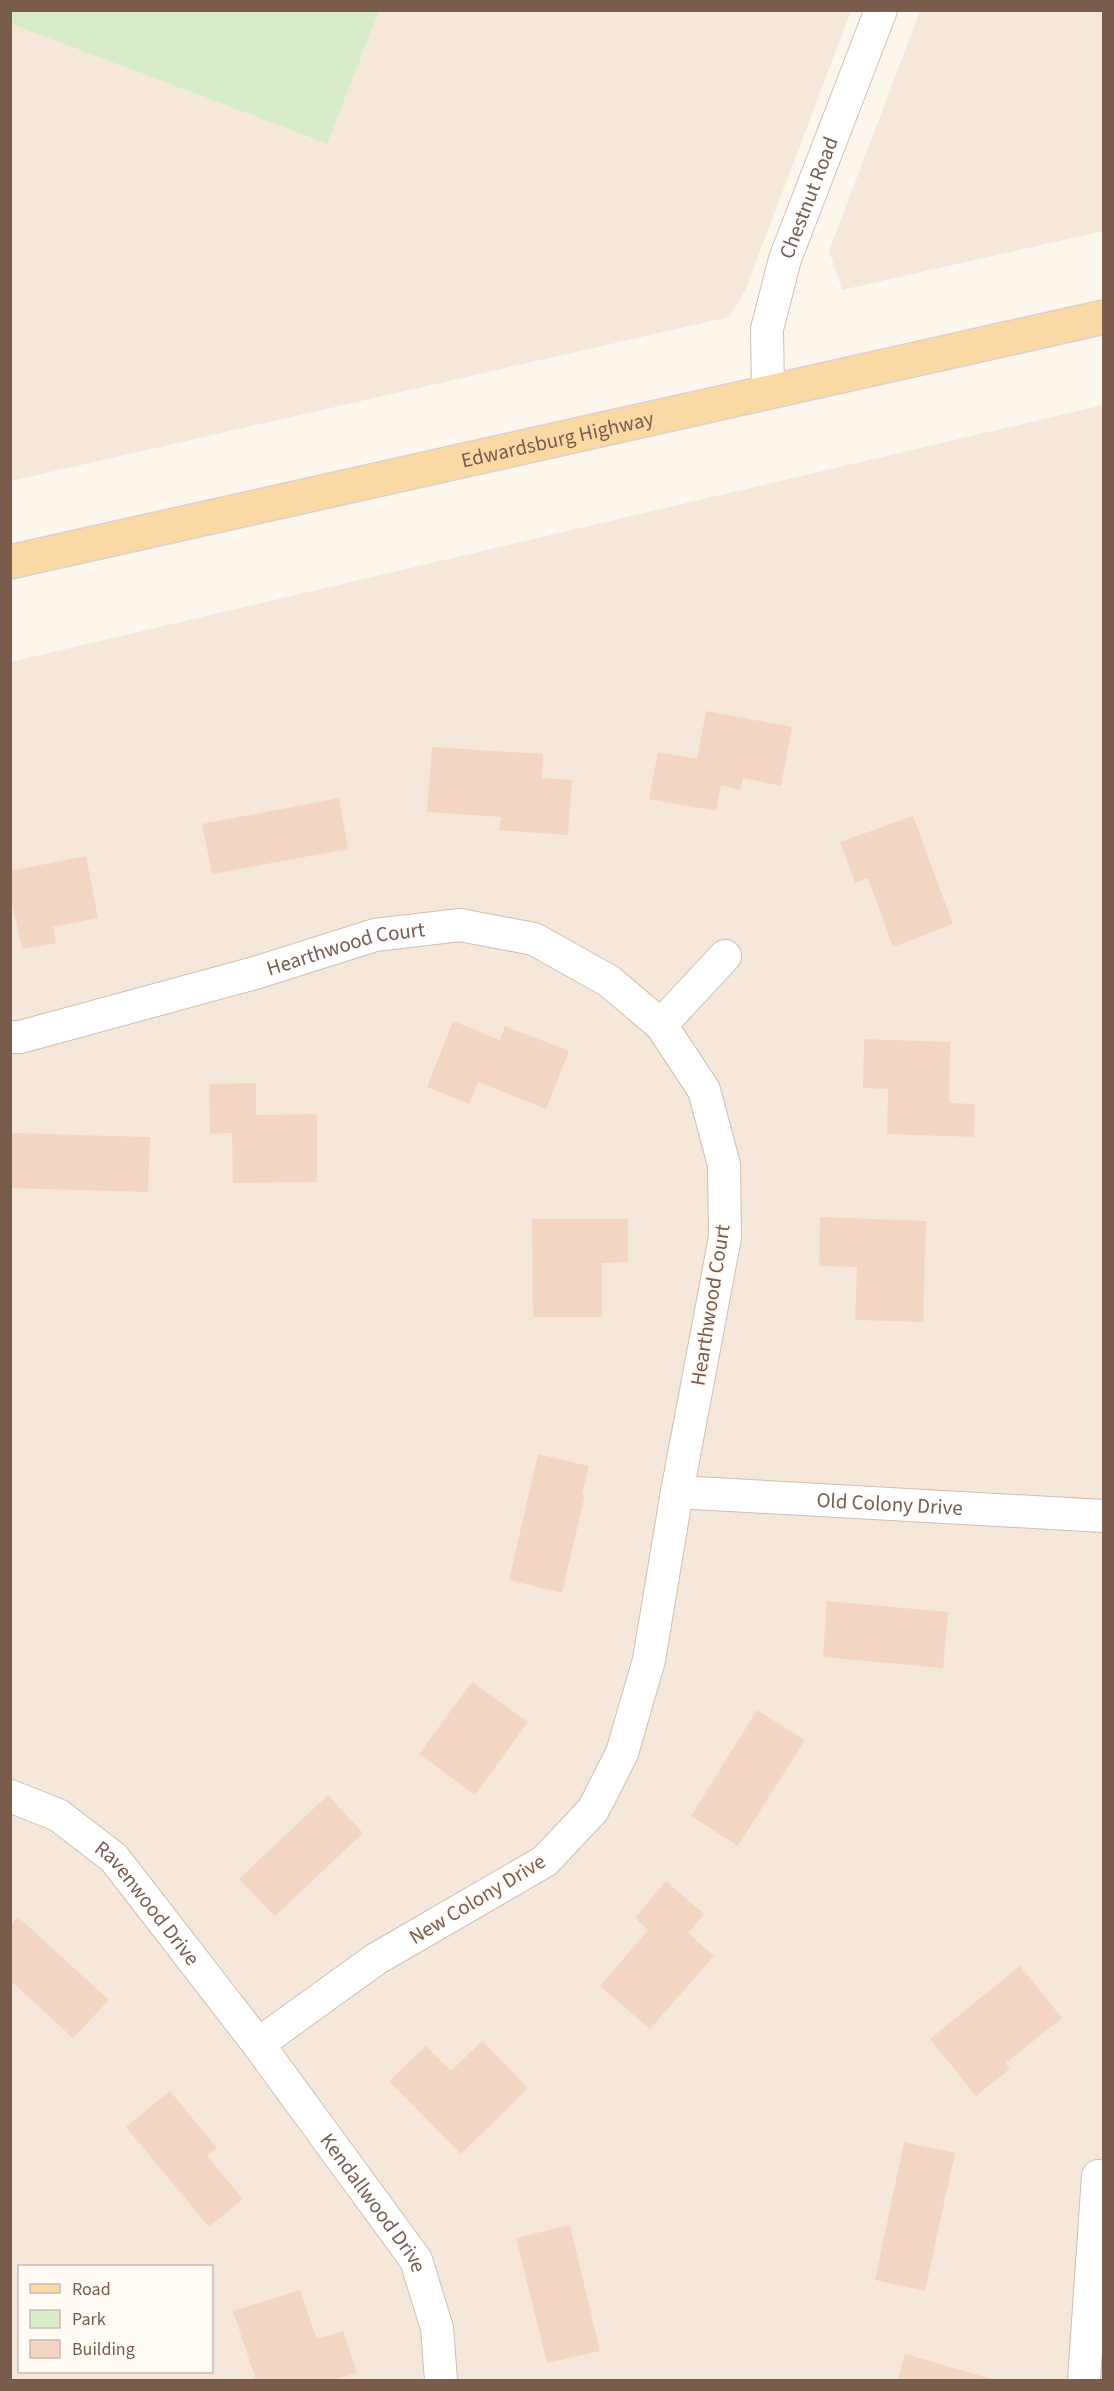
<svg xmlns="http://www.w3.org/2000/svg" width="1114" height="2391" viewBox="0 0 1114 2391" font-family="'Source Sans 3',sans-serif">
  <rect width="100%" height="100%" fill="#fdf6ec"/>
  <path fill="#f5e8da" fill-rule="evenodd" d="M379,11H851L745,291L729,317L11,481V24L326,144Z
    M920,11H1103V231L842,290L829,251Z
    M1103,405V2380H11L10,662ZM20,2266H212V2372H20Z"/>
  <path fill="#d8ecc9" d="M11,10H379V11L327,144L11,24Z"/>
  <path fill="#f3d5c3" d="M706,711L792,727L781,786L743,778L740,790L721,785L716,811L649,799L658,752L697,759Z
    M432,747L543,754L542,778L572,780L568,835L499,830L501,817L427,812Z
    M339,798L348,849L212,874L202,824Z
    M913,816L953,924L893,947L868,878L855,883L840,842Z
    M86,856L98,918L53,927L56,943L22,949L10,893V871Z
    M453,1021L500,1040L505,1026L569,1051L546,1109L478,1082L469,1104L427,1087Z
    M864,1039L950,1042L949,1103L975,1104L974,1137L887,1134L888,1089L863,1088Z
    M256,1083V1115L317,1114V1182L233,1183L232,1133L210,1134L209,1084Z
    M10,1133L150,1137L148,1192L10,1188Z
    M820,1217L926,1221L923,1322L855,1320L857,1267L819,1266Z
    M532,1219H628V1262L602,1263V1317H533Z
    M538,1454L589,1466L582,1494L585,1495L562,1593L509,1580Z
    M827,1601L948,1612L943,1668L823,1657Z
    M472,1682L528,1722L475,1795L419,1754Z
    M757,1710L805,1740L738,1846L691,1816Z
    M328,1795L363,1833L275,1916L239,1879Z
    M666,1881L704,1914L688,1933L714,1956L650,2029L600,1986L648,1930L635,1918Z
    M18,1917L109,2000L73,2038L10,1980V1926Z
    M1020,1966L1062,2018L1006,2063L1010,2069L976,2096L930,2039Z
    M482,2041L528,2088L461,2154L389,2081L426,2046L451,2071Z
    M170,2091L217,2148L207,2156L243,2199L209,2227L126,2127Z
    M904,2142L955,2153L925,2291L875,2280Z
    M570,2225L600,2351L547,2363L516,2238Z
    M300,2290L317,2339L343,2331L357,2373L333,2380H256L233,2311Z
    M905,2354L995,2380H898Z"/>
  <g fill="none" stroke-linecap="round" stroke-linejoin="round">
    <g stroke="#d1beb0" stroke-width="34">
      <g id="street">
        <path id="s1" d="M768,392L767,329L785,259L881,10"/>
        <path d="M661,1025L725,956"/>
        <path id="s2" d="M10,1037H20L255,973L375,935L460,925L534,939L609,981L661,1025L704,1090L724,1165L725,1237L677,1492L649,1660L622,1753L593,1810L545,1861L376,1959L258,2044"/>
        <path id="s3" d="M677,1492L1104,1516"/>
        <path id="s4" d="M10,1796L58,1815L114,1858L258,2044L416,2260L437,2328L441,2380"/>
        <path d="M1084,2380L1098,2176"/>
      </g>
    </g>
    <g stroke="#dad1cd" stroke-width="36">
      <g id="primary">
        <path id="s5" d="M10,562L1104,317"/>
      </g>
    </g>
    <use href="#street" stroke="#fff" stroke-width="32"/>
    <use href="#primary" stroke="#fbd9a5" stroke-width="33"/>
  </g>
  <g text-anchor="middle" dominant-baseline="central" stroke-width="4.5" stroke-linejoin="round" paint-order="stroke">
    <g font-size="21" fill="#7a5c4d" stroke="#fffaf3">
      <text stroke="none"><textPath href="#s1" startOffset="201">Chestnut Road</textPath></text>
      <text stroke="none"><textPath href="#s5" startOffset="561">Edwardsburg Highway</textPath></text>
      <text stroke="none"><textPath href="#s2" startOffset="348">Hearthwood Court</textPath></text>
      <text transform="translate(710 1305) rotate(-81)">Hearthwood Court</text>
      <text stroke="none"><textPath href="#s3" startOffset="213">Old Colony Drive</textPath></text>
      <text transform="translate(477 1899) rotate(-31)">New Colony Drive</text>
      <text stroke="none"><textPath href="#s4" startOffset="178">Ravenwood Drive</textPath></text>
      <text stroke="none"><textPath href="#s4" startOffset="554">Kendallwood Drive</textPath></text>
    </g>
  </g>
  <rect width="1114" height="2391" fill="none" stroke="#7a5c4d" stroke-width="24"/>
  <rect x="18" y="2265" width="195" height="108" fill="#fffaf3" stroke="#cabbb1" stroke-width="1.5"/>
  <rect x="30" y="2284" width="30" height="9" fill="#fbd9a5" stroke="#cabbb1" stroke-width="1.5"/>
  <text x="72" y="2295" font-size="18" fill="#7a5c4d">Road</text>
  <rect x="30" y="2310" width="30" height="18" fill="#d8ecc9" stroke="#cabbb1" stroke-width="1.5"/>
  <text x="72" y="2325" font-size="18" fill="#7a5c4d">Park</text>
  <rect x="30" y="2340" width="30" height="18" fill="#f3d5c3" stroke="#cabbb1" stroke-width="1.5"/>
  <text x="72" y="2355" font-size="18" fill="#7a5c4d">Building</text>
</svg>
